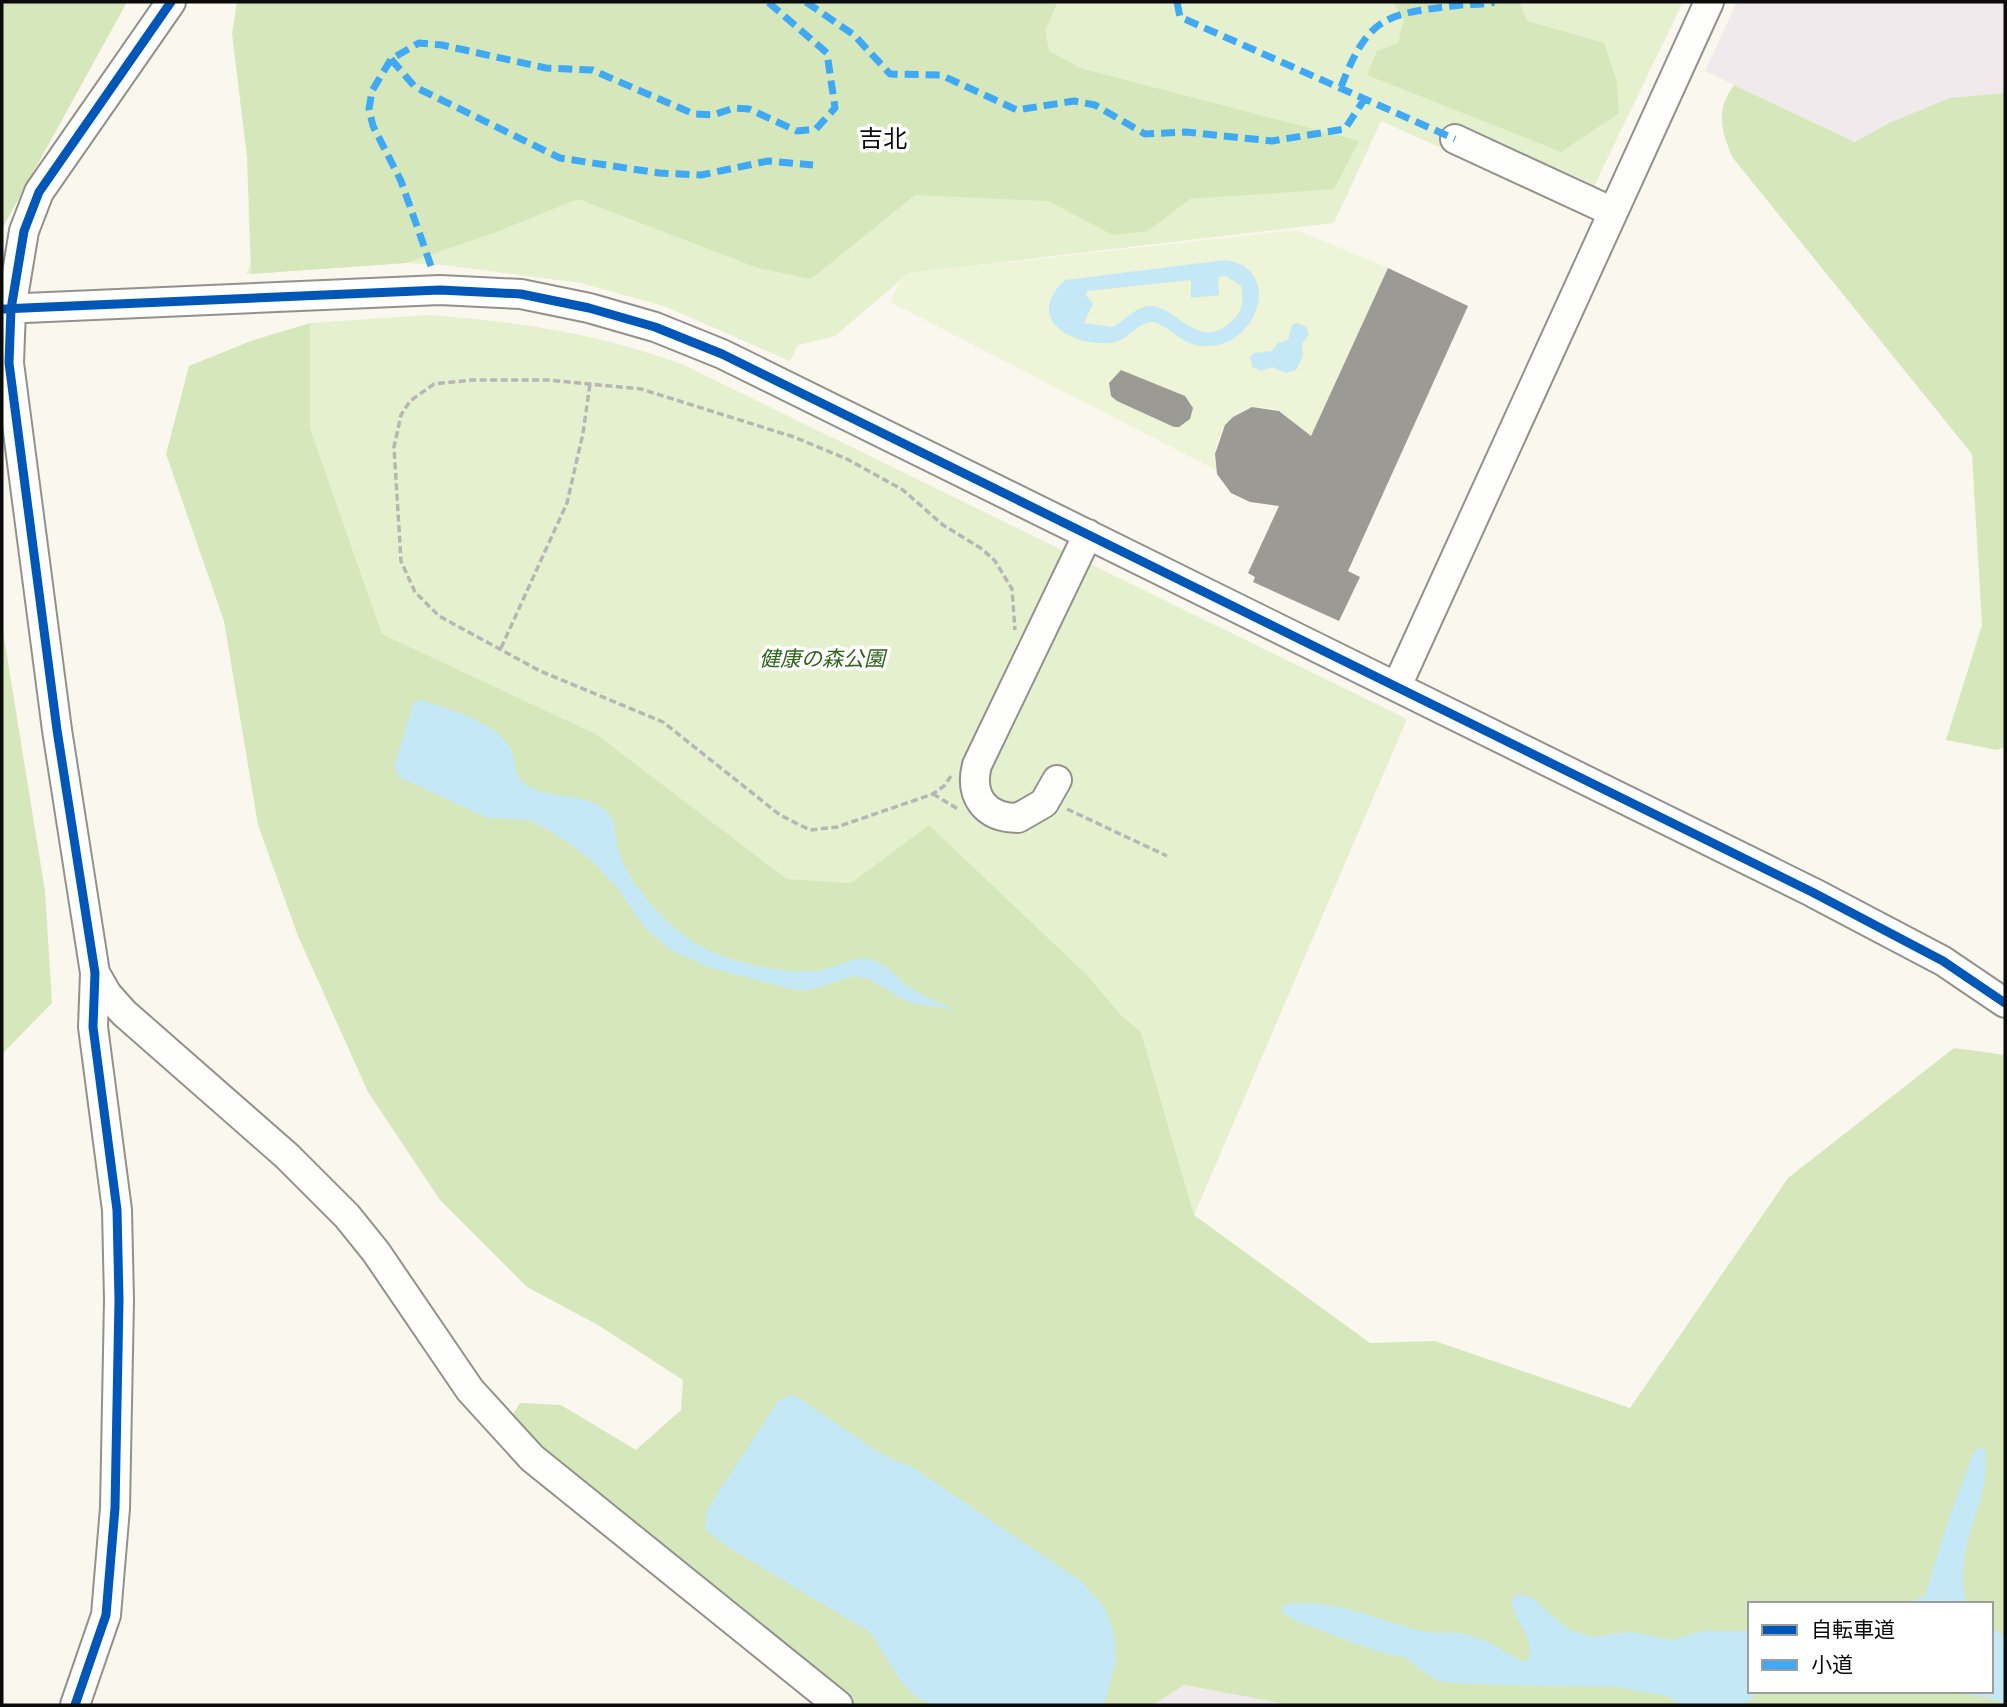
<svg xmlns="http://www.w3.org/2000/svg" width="2007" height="1707" viewBox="0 0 2007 1707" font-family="Literata,'Noto Sans JP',serif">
  <rect width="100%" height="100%" fill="#faf7ee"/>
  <path fill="#f1eaec" d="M1737,2H2005V93L1889,123L1855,142L1705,71Z
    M1184,1685L1290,1705H1153Z"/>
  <path fill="#e5f0ce" d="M469,2H1683L1582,211L1381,121L1334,223L909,273L835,336L798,345L790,361L664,306L581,283L443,265L406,263L246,274L289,181Z
    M428,315C519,322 598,333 684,365L1407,719L1194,1215L1141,1032L1120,1014L1088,976L929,825L851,883L787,879L596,734L382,634L310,428V323Z"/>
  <path fill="#d6e8bb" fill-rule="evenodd" d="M2,2H127L2,229Z
    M237,2H1058L1045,30L1049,51L1080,68L1359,141L1334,189L1190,199L1148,231L1113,235L1048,201L915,195L811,279L758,268L578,199L494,233L406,263L251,274L247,157L232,34Z
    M1393,2H1519L1527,21L1604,43L1617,82L1619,113L1561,152L1367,75L1377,51L1398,43L1404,20Z
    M1734,85L1855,142L1889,123L1950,98L2005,93V747L1997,750L1946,740L1982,625L1972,454L1733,158C1721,132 1715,110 1734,85Z
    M310,323V428L382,634L596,734L787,879L851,883L929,825L1088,976L1120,1014L1141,1032L1194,1215L1370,1343L1435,1341L1630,1408L1788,1178L1954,1048L2005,1055V1705H1290L1184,1685L1153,1705H854L510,1419L520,1403L561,1405L636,1450L681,1410L683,1380L598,1325L527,1287L440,1200L368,1092L298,936L258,825L224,621L166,454L189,366L251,341ZM1750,1604H1991V1691H1750Z
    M2,625L45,891L52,1003L2,1054Z"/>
  <path fill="#eef4d7" d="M1297,230L1388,268L1309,440C1298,429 1291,416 1277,410C1238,395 1209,434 1216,470L890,302L899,283L909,273Z"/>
  <path fill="#c4e8f5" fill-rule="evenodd" d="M1225,260C1285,268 1258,351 1201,346C1181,344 1171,327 1153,322C1136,322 1128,342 1110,343C1070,346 1024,318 1065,280ZM1226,276L1241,286C1244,299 1243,312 1232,321C1198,354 1176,304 1149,306C1135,307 1125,321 1112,327L1084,323L1093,304L1086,295L1087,291L1191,280V298L1219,295L1218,277Z
    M1297,323L1306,327L1309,334L1302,344L1303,356L1296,370L1286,373L1272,367L1261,371L1252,367L1250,357L1254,353L1272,351L1278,343L1288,340L1292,325Z
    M420,699C450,711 493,719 511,749C517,760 512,773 524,783C547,802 588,790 608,813C617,823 615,841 619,853C632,887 660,918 689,939C717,960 788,977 822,970C838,966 856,955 873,960C889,965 898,980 912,989C925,997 941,1003 955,1010L908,1002L870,979L853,976L810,990H795L711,968L672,951L645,928L618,889L593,862L562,838L530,820L488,818L399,777L394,767L413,704Z
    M793,1394L881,1454L912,1467L1082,1582L1105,1608L1114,1635L1116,1661L1104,1705H935L916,1697L901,1682L871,1633L728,1547L705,1529L707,1510L778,1401Z
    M1978,1448H1985C1994,1501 1951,1543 1966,1604H1908L1925,1595L1948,1521L1973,1454Z
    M1517,1594L1532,1598L1568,1629L1592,1637L1630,1632L1672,1640L1703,1631H1750V1691H1758L1745,1705H1680L1668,1696L1617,1687L1468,1684L1437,1681L1404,1657L1375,1651L1296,1621L1281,1611L1285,1604C1337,1598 1374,1620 1422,1631C1436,1635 1451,1631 1465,1634C1487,1639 1504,1651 1523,1662L1530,1656C1531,1634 1515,1621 1511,1600Z
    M1991,1627L2005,1637V1704L1991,1698L1940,1691H1991Z"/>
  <path fill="#9c9a94" d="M1388,268L1468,306L1348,571L1360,577L1339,621L1253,582L1255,577L1248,573L1279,506L1250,502L1231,493L1217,474L1215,454L1225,425L1233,417L1252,407L1279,411L1311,436Z
    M1121,370L1185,396L1193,408L1190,419L1179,427H1174L1117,401L1111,396L1109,383Z"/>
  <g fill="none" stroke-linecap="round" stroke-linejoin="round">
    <g stroke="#93918d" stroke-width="32">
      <path id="minor" d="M1455,139L1613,212
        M2,309L440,290L521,294L589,308L655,327L722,354L1812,892L1943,961L2005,1003
        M1397,686L1709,2
        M1057,780L1044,803L1018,818C985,818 969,796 977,765L1088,534
        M95,973L107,994L124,1013L287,1156L347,1216L376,1252L470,1390L532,1458L838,1705
        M75,1705L106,1615L115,1508L119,1300L117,1210L93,1027L95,973L57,730L9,363L11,309L24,231L39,192L171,2"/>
    </g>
    <path stroke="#b7b6b5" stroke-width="3.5" stroke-dasharray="7 3.5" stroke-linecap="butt" d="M501,648L567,503L583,433L590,384
      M951,776L944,786L933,794L837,827L810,830L780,815L663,722L540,671L439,616L415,592L401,561L394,447L401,415L410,401L434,384L472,380H548L641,389L794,437L847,459L903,490L943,525L982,549L995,561L1012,589L1015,630
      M933,794L958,809
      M1067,809L1167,856"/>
    <use href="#minor" stroke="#fefefc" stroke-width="28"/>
    <path stroke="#3fa9f5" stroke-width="7" stroke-dasharray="14 7" stroke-linecap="butt" d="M806,2L854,35L890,74L941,75L1017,110L1074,101L1095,105L1145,134L1186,132L1272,141L1345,129L1365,98
      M1177,2L1180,17L1455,139
      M391,59L415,87L560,158L659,173L701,175L768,161L813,165
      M1341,87C1369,14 1387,14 1461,5C1472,4 1483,5 1494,2
      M431,266L401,181L373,126L369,109L372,91L391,59L419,43L442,45L546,68L592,70L694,114L713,115L734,108L749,109L797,131L816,129L835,108L827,53L768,2"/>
    <g stroke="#fff" stroke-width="13">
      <path id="cycleway" d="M2,309L440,290L521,294L589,308L655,327L722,354L1812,892L1943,961L2005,1003
        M75,1705L106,1615L115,1508L119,1300L117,1210L93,1027L95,973L57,730L9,363L11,309L24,231L39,192L171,2"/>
    </g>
    <use href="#cycleway" stroke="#0057b8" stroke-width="9"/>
  </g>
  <g text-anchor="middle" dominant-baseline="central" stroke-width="7" stroke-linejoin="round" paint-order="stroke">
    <g font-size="21" font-style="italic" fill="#2f641b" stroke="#fff">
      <text x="822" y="656">健康の森公園</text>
    </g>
    <g font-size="24" fill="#0b0b0b" stroke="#fff">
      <text x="883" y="136">吉北</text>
    </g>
  </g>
  <rect width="2007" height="1707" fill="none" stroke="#0b0b0b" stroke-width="7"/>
  <rect x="1748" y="1602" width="245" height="91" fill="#ffffff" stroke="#9d9d9d" stroke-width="2"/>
  <rect x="1762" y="1625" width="35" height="10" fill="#0057b8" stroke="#9d9d9d" stroke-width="2"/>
  <text x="1811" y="1637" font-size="21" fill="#0b0b0b">自転車道</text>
  <rect x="1762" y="1660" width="35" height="10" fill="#3fa9f5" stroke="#9d9d9d" stroke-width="2"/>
  <text x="1811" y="1672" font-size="21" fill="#0b0b0b">小道</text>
</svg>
